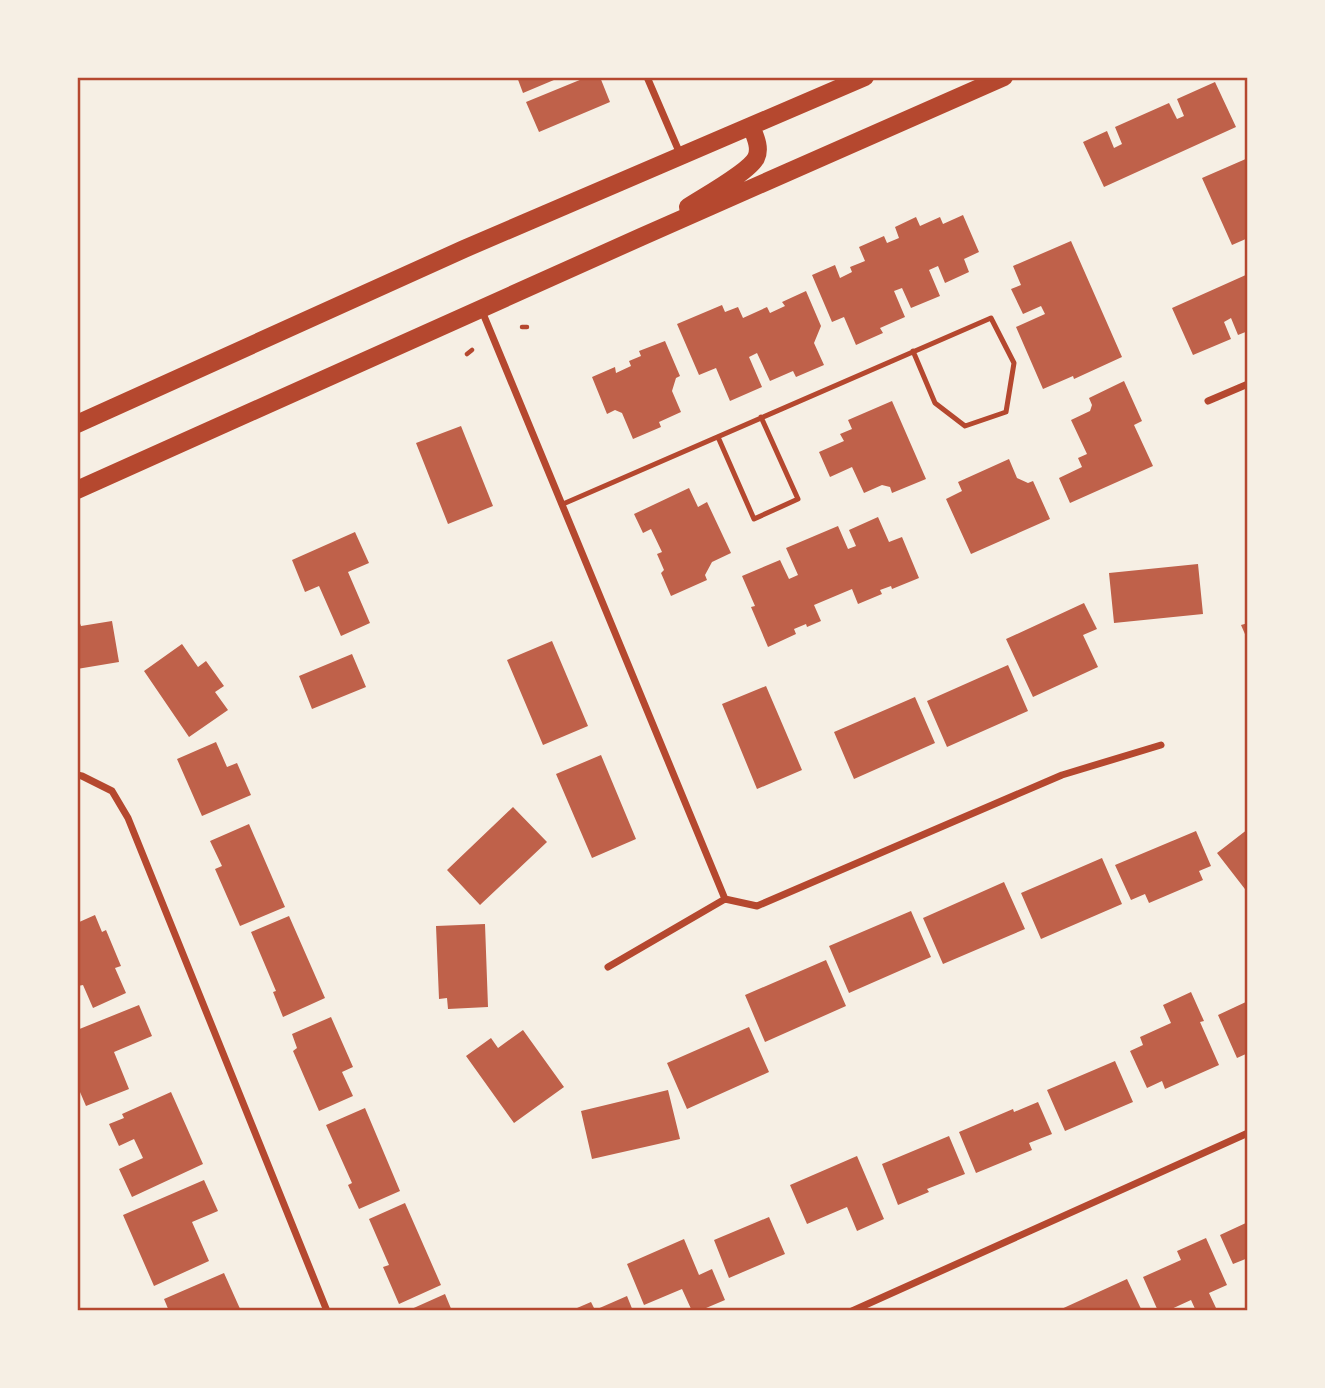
<svg xmlns="http://www.w3.org/2000/svg" width="1325" height="1388" viewBox="0 0 1325 1388" font-family="'Exo 2',sans-serif">
  <rect width="100%" height="100%" fill="#f6efe4"/>
  <path fill="#bf614a" d="M517,77H561L523,93Z
    M587,77H600L610,102L539,132L526,102Z
    M1215,82L1236,127L1104,187L1083,142L1107,131L1114,148L1122,144L1115,127L1169,103L1177,119L1184,116L1177,99Z
    M1248,158V238L1232,245L1202,178Z
    M963,215L979,252L964,259L969,272L945,283L938,266L929,270L940,296L911,308L902,288L894,291L905,317L880,328L883,333L856,345L844,317L832,322L812,275L835,265L840,278L852,272L850,267L865,261L859,247L884,236L887,243L899,238L895,227L916,217L920,226L940,217L943,224Z
    M1071,241L1122,357L1074,379L1073,376L1043,389L1016,327L1045,314L1041,306L1023,314L1011,289L1021,285L1013,266Z
    M1248,274V331L1238,335L1231,318L1224,322L1231,339L1193,355L1172,308Z
    M806,291L821,326L814,343L824,365L796,377L793,371L770,381L757,353L749,357L762,387L730,401L716,368L699,375L677,324L722,305L725,312L738,307L743,318L767,307L770,313L785,306L782,302Z
    M665,341L680,376L676,378L672,391L681,412L659,422L661,427L633,439L622,413L615,410L607,414L592,377L615,367L616,373L631,366L629,361L641,356L639,351Z
    M1124,381L1142,421L1134,425L1153,466L1070,503L1059,478L1082,467L1078,458L1087,454L1071,420L1090,411L1092,405L1089,398Z
    M892,401L926,479L892,493L890,487L882,485L864,493L852,467L830,477L819,452L844,441L840,434L852,429L848,420Z
    M461,426L493,506L448,524L416,443Z
    M1009,459L1017,478L1028,483L1033,481L1050,519L971,554L946,499L962,491L958,482Z
    M689,488L698,507L707,502L731,553L712,562L705,575L707,580L671,596L661,573L664,570L657,554L662,552L651,529L643,533L634,514Z
    M878,517L889,542L902,537L919,578L892,589L891,586L880,590L882,594L858,604L852,589L814,605L821,621L807,627L806,624L794,629L796,634L768,647L751,607L755,606L742,576L780,560L789,579L798,575L786,548L838,526L848,549L856,546L849,530Z
    M355,532L369,563L348,572L370,623L341,636L319,586L305,592L292,560Z
    M1198,564L1203,614L1114,623L1109,573Z
    M1084,603L1097,629L1083,635L1098,667L1033,697L1006,639Z
    M77,621H79L81,626L112,621L119,662L77,669Z
    M1248,623V641L1241,625Z
    M552,641L588,726L543,745L507,660Z
    M182,644L198,667L206,661L224,686L215,692L228,710L189,737L144,671Z
    M352,654L366,687L312,709L299,676Z
    M1008,665L1028,711L947,747L927,701Z
    M766,686L802,770L757,789L722,704Z
    M915,697L935,743L854,779L834,732Z
    M216,742L227,767L237,763L251,795L202,816L177,759Z
    M601,755L636,839L592,858L556,774Z
    M513,807L547,842L480,905L447,870Z
    M249,824L285,907L240,926L215,869L222,866L210,841Z
    M1248,829V893L1217,853Z
    M1196,831L1211,866L1199,871L1203,880L1149,903L1145,894L1131,900L1115,865Z
    M1102,858L1122,904L1041,939L1021,893Z
    M1004,882L1025,929L943,964L923,918Z
    M911,911L931,957L849,993L829,946Z
    M95,915L102,932L106,930L121,966L115,968L126,993L93,1008L83,985L78,986L77,984V923Z
    M289,916L325,998L283,1017L273,992L276,991L251,932Z
    M485,924L488,1007L448,1009L447,998L439,999L436,926Z
    M826,960L846,1006L765,1042L745,995Z
    M1191,992L1204,1021L1200,1022L1219,1065L1165,1089L1162,1081L1147,1088L1130,1051L1143,1045L1140,1037L1171,1023L1163,1005Z
    M1248,1001V1053L1237,1058L1218,1015Z
    M139,1005L152,1036L114,1052L129,1089L86,1106L77,1085V1030Z
    M331,1017L353,1067L342,1072L353,1096L319,1111L293,1051L297,1048L292,1034Z
    M749,1027L769,1072L687,1109L667,1063Z
    M523,1030L564,1087L514,1123L466,1056L491,1038L498,1048Z
    M1115,1061L1133,1102L1065,1131L1047,1090Z
    M668,1090L680,1139L592,1159L581,1111Z
    M171,1092L203,1164L132,1197L119,1169L143,1158L134,1139L119,1146L109,1124L124,1118L122,1114Z
    M1038,1102L1052,1134L1029,1143L1032,1150L976,1173L959,1132L1013,1109L1014,1112Z
    M365,1108L400,1191L359,1209L348,1185L352,1183L326,1125Z
    M949,1136L965,1174L927,1189L929,1192L898,1205L882,1164Z
    M857,1156L884,1219L857,1231L847,1207L807,1224L790,1185Z
    M204,1180L218,1211L192,1222L209,1261L154,1286L123,1215Z
    M405,1203L441,1285L399,1304L383,1267L389,1265L369,1219Z
    M769,1217L785,1254L729,1278L714,1240Z
    M1248,1222V1258L1233,1264L1220,1235Z
    M1206,1238L1227,1285L1209,1293L1216,1308L1209,1311H1196L1191,1300L1167,1311H1158L1143,1277L1181,1260L1177,1251Z
    M684,1239L699,1275L712,1269L725,1300L699,1311H692L682,1289L644,1305L627,1264Z
    M224,1273L241,1311H169L164,1299Z
    M1127,1279L1142,1311H1057Z
    M445,1294L452,1311H407Z
    M627,1296L633,1311H570L591,1302L595,1310Z"/>
  <g fill="none" stroke-linecap="round" stroke-linejoin="round">
    <path stroke="#b5482f" stroke-width="4.5" d="M522,327H527
      M467,354L472,350"/>
    <path stroke="#b5482f" stroke-width="5" d="M718,437L754,519L798,499L761,417
      M563,504L991,318L1014,363L1006,412L965,426L935,403L913,351"/>
    <path stroke="#b5482f" stroke-width="7" d="M647,77L681,156
      M482,311L725,899
      M1208,401L1248,384
      M77,775L82,776L112,791L128,818L327,1311
      M608,967L725,899L757,906L1062,775L1161,745
      M852,1311L1248,1133"/>
    <path stroke="#b5482f" stroke-width="18" d="M688,207C703,197 749,172 756,158C761,148 755,136 751,126
      M77,424L464,249L865,77
      M77,490L641,237L1004,77"/>
  </g>
  <rect width="1325" height="1388" fill="none" stroke="#f6efe4" stroke-width="158"/>
  <rect x="79" y="79" width="1167" height="1230" fill="none" stroke="#b5482f" stroke-width="2.5"/>
</svg>
